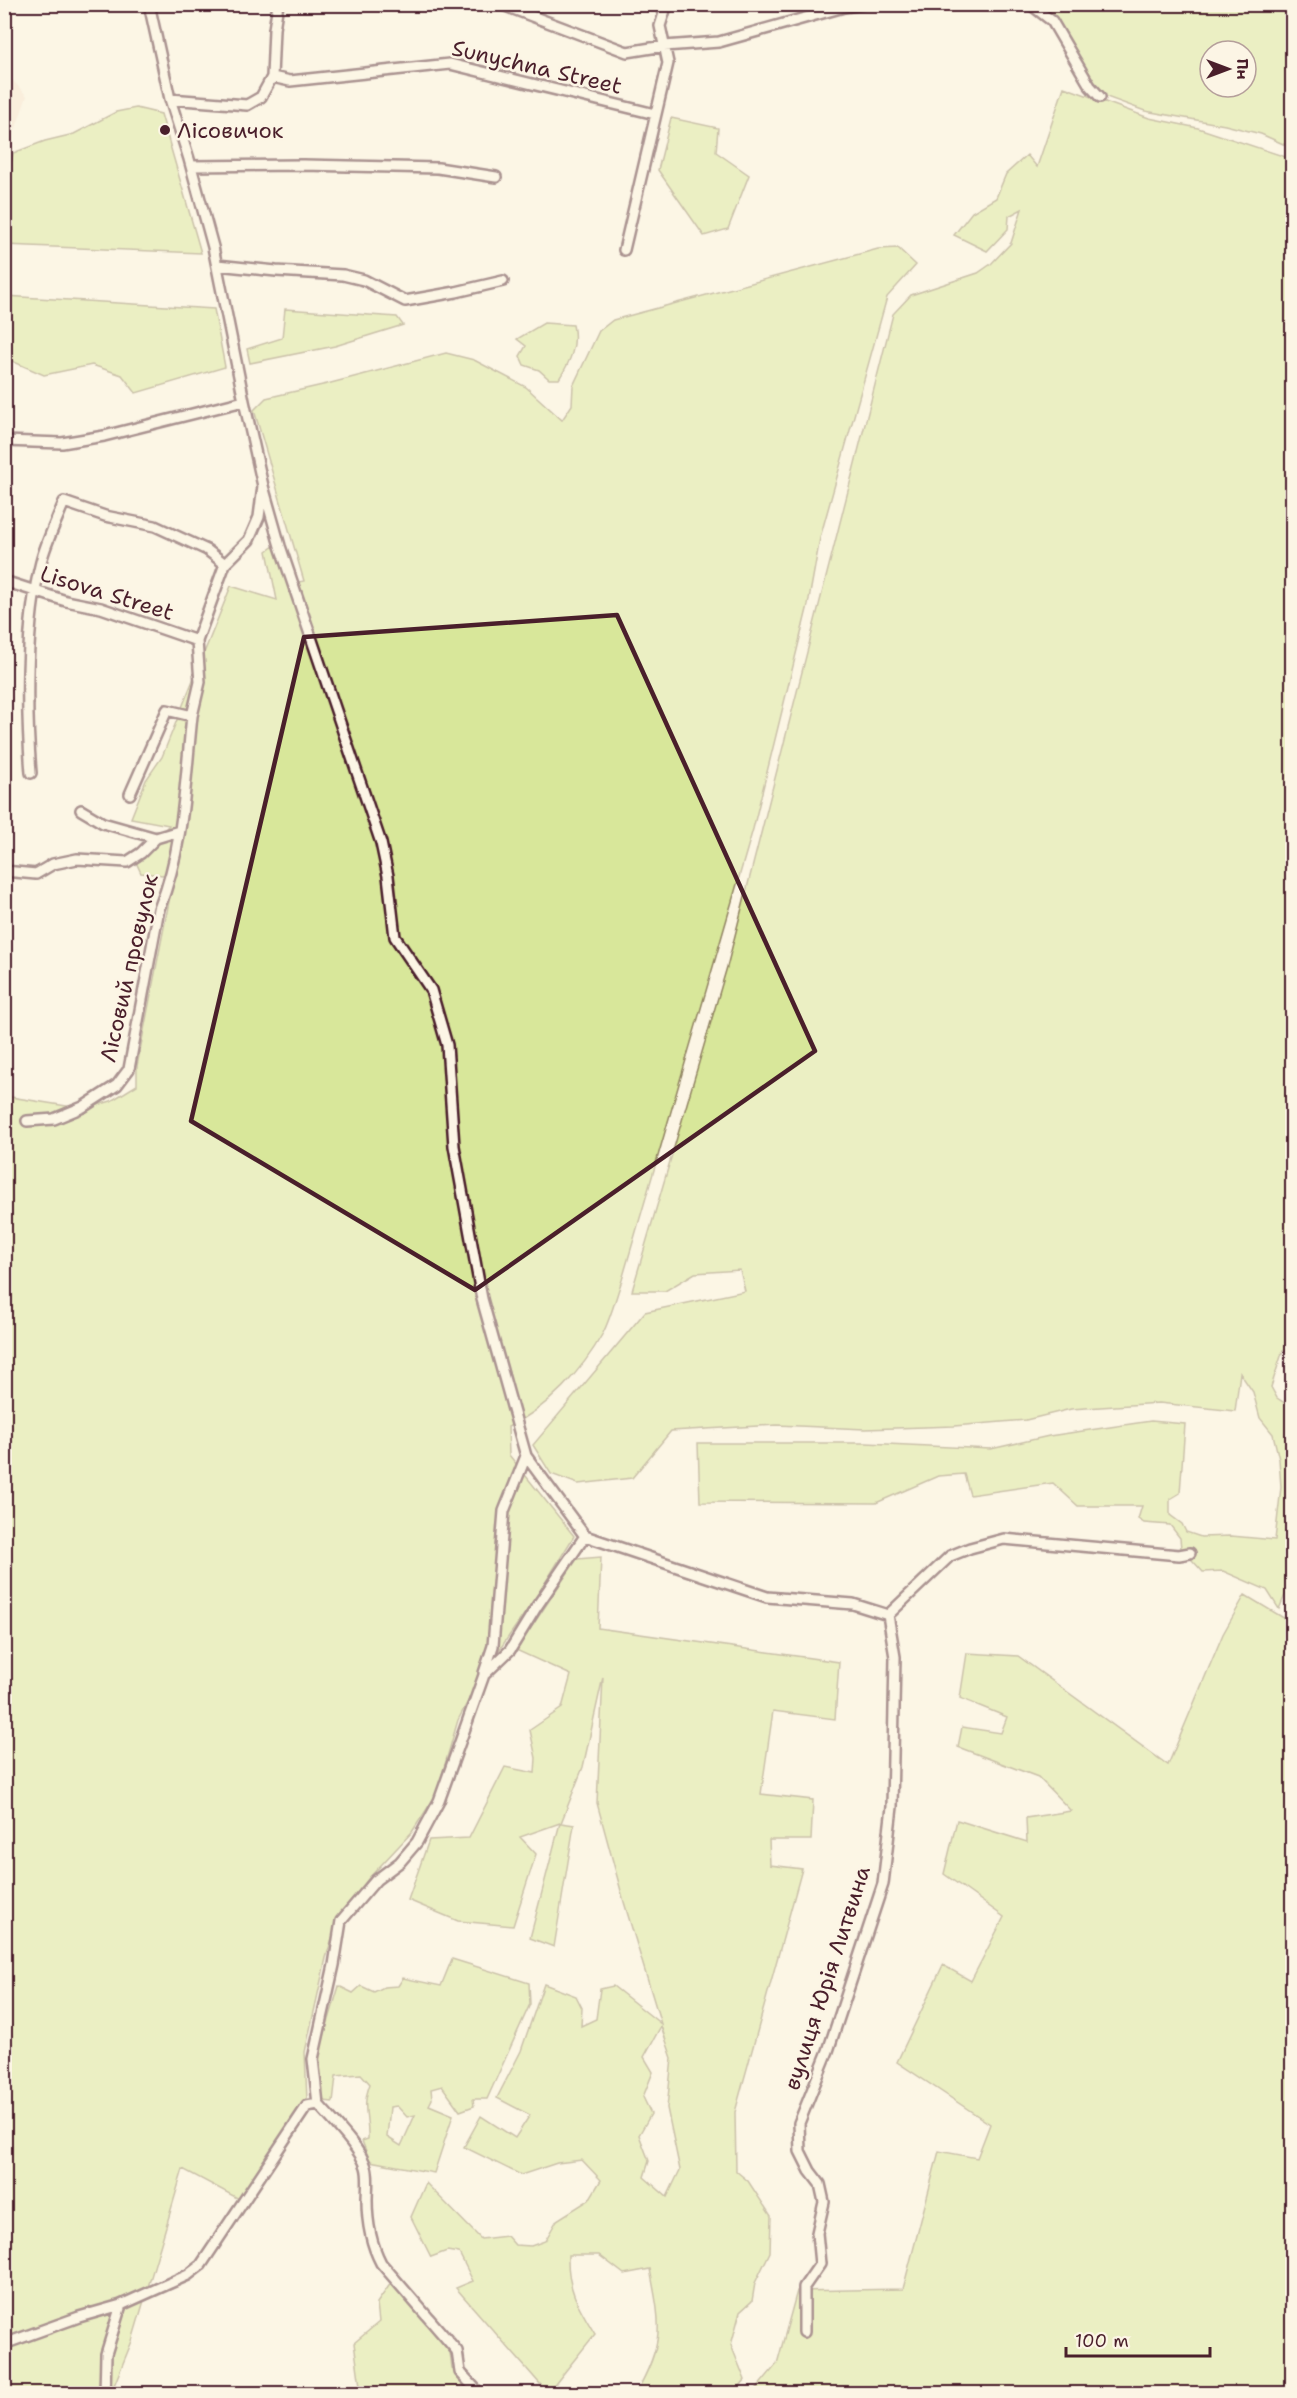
<svg xmlns="http://www.w3.org/2000/svg" width="1297" height="2398" viewBox="0 0 1297 2398" font-family="'Shantell Sans',sans-serif">
  <rect width="100%" height="100%" fill="#fcf5e5"/>
  <filter id="ink" filterUnits="userSpaceOnUse"><feTurbulence type="fractalNoise" baseFrequency=".0167" numOctaves="2"/><feDisplacementMap in="SourceGraphic" scale="12" xChannelSelector="R" yChannelSelector="G"/><feConvolveMatrix kernelMatrix="1 2 1 2 8 2 1 2 1" color-interpolation-filters="sRGB"/></filter>
  <g filter="url(#ink)">
    <path fill="#f8e4d0" d="M5,72L27,96L5,159Z"/>
    <path fill="#d8e79a" stroke="#918362" stroke-width="1.5" fill-rule="evenodd" d="M1024,5H1292V148L1261,134L1225,125L1145,111L1101,95L1054,20ZM1210,51H1246V87H1210Z
      M1064,87L1149,118L1198,128L1292,159V1352L1283,1350L1271,1387L1277,1398L1292,1408V1581V1579L1279,1609L1267,1590L1223,1571L1203,1572L1181,1548L1180,1538L1170,1525L1144,1523L1138,1519L1142,1506H1078L1053,1483L970,1495L964,1474L938,1476L876,1503L700,1502L698,1443H866L991,1449L1049,1436L1151,1421L1185,1424L1180,1493L1170,1499V1515L1182,1524L1186,1532L1201,1537L1231,1536L1275,1540L1281,1487L1279,1459L1273,1434L1260,1418L1253,1392L1240,1373L1235,1411L1159,1403L1071,1409L1026,1420L954,1426L865,1429L777,1425L671,1431L632,1478L578,1484L551,1474L533,1445L645,1312L745,1291L740,1270L695,1273L665,1291H632L727,967L893,314L911,295L978,273L991,264L1011,243L1022,209L1009,216L1008,229L987,251L954,235L972,212L996,198L1006,174L1027,155L1037,167Z
      M136,108L161,114L201,253L5,245V195L13,153L45,141L74,134L116,112Z
      M671,118L718,128L716,152L749,175L728,229L704,236L658,170Z
      M898,248L916,265L887,297L820,538L808,605L753,829L622,1280C616,1297 611,1317 603,1333C582,1371 548,1408 508,1427L509,1455L574,1536L537,1596L483,1673L458,1720L436,1795L412,1832L368,1879L338,1918L326,1958L305,2052L307,2101L241,2200L183,2169L132,2341L111,2393H5L4,1096L85,1109L111,1101L137,1085V1066L174,876L141,873L135,860L169,825L131,818L146,780L162,757L231,586L277,600L267,551L274,546L288,584L304,581L254,410L266,398L327,384L446,353L474,360L526,387L562,420L572,405L573,386L599,331L613,320L878,249Z
      M5,296L214,309L225,367L136,393L122,375L92,365L44,375L5,358Z
      M285,309L397,317L403,325L335,346L250,363L247,349L282,338Z
      M544,323L573,325C578,345 570,362 559,379H549L539,370L524,365L520,356L526,346L517,339Z
      M601,1557L598,1628L839,1662L835,1719L773,1711L761,1794L813,1800L811,1840H769L770,1865L802,1869L735,2112L736,2171L748,2181L771,2216L770,2252L755,2283L752,2301L740,2312L731,2345L745,2380L734,2393H636C665,2341 661,2326 650,2269L624,2274L599,2255H568C567,2289 578,2306 595,2334L548,2393L456,2288L473,2281L459,2253L447,2251L431,2257L411,2217L426,2183L481,2239L507,2236L515,2245L531,2246L545,2241L557,2220L589,2200L601,2180L582,2160L557,2163L521,2175L464,2147L481,2116L515,2138L530,2115L497,2098L521,2051L544,1984L576,1996L582,2008L581,2026L596,2019L600,1989L613,1986L661,2024L624,1902L597,1803L603,1677L583,1767L561,1823L574,1825L554,1947L530,1938L560,1823L520,1837L536,1854L513,1926L458,1921L408,1900L429,1840L469,1838L505,1767L535,1773L536,1758L530,1730L562,1708L571,1675L516,1650L577,1559ZM661,2026L672,2058L667,2108L680,2170L667,2197L644,2177L649,2161L639,2135L651,2114L643,2097L653,2072L644,2057Z
      M1245,1595L1292,1623V2393L752,2394L777,2364L797,2291L903,2289L939,2151L977,2158L990,2124L897,2062L943,1965L971,1981L1004,1917L944,1874L957,1820L1027,1842L1026,1818L1071,1811L1038,1777L958,1747L962,1727L1001,1733L1007,1717L960,1698L967,1653L1018,1656L1168,1765L1223,1634Z
      M452,1959L529,1983L530,2004L487,2099H473L474,2106L460,2111L442,2086L431,2089L432,2099L429,2105L453,2115L434,2173L370,2161L362,2141L368,2139C369,2115 361,2108 370,2084L361,2074L336,2076L333,2102L323,2101L319,2053L339,1986L353,1993L361,1986L374,1992L384,1987L398,1986L403,1978L441,1986ZM397,2106L407,2117L415,2115L401,2146L387,2137L390,2107Z
      M391,2283L413,2304L450,2353L452,2368L472,2393H361L354,2343L379,2322L377,2303Z"/>
    <g fill="none" stroke-linecap="round" stroke-linejoin="round">
      <g stroke="#4a1f2b" stroke-width="14">
        <path id="minor" d="M149,4L170,99L189,159L213,247L244,401
          M500,4L627,52L664,46L719,42L844,7L863,4
          M1030,4L1052,21L1090,86L1100,97
          M272,77L290,81L450,64L655,114
          M170,99L247,105L261,97L272,77L274,29L278,4
          M191,166L303,165L438,168L496,177
          M624,250L668,63L660,26L667,4
          M217,265L276,271L343,275L364,280L405,301L456,292L503,281
          M4,441L62,443L104,436L244,401L263,486L259,517L249,540L225,564L197,641L200,682L192,716L167,710L130,794
          M263,486L280,546L381,843L388,876L395,937L431,990L447,1045L454,1146L482,1299L526,1456L585,1536
          M4,581L66,601L101,608L197,641
          M31,773C26,711 25,623 41,562C46,542 56,522 64,502L105,516L155,526L207,550L225,564
          M81,810L103,823L156,838
          M4,871L36,874L53,864L77,859L127,862L141,853L156,838L179,831
          M27,1121L54,1119L83,1107L117,1085L129,1069L159,909C184,847 185,782 192,716
          M585,1536L767,1597L853,1604L888,1615L895,1657L892,1807L883,1884L828,2051L799,2123L800,2151L810,2171L820,2184L824,2202L817,2233L820,2264L804,2287V2332
          M888,1615L950,1556L970,1548L1004,1539L1179,1555L1190,1553
          M484,1673L493,1646L504,1511L526,1456
          M318,2104C331,2119 361,2149 366,2167C369,2176 367,2190 367,2200C367,2221 371,2244 381,2263L457,2351L460,2372L480,2394
          M4,2344L79,2317L121,2305
          M105,2394L106,2354L121,2305L188,2275L201,2265L307,2106L318,2104L313,2059L334,1965L341,1921L376,1880L400,1862L417,1842L439,1801L484,1675L510,1650L537,1606L585,1536"/>
      </g>
      <use href="#minor" stroke="#fcf5e5" stroke-width="9"/>
    </g>
  </g>
  <path d="M0 0H1297V2398H0ZM617,615L815,1051L475,1290L191,1121L304,637Z" fill="#fcf5e5" fill-opacity=".55" fill-rule="evenodd"/>
  <path fill="none" stroke="#4a1f2b" stroke-width="4.5" stroke-linejoin="round" d="M617,615L815,1051L475,1290L191,1121L304,637Z"/>
  <circle fill="#4a1f2b" stroke="#fcf5e5" stroke-width="2" cx="165" cy="130" r="6"/>
  <g text-anchor="middle" dominant-baseline="central" stroke-width="5" stroke-linejoin="round" paint-order="stroke">
    <g font-size="22" fill="#4a1f2b" stroke="#fcf5e5">
      <text transform="translate(537 67) rotate(13)">Sunychna Street</text>
      <text transform="translate(107 593) rotate(17)">Lisova Street</text>
      <text transform="translate(129 968) rotate(-77)">Лісовий провулок</text>
      <text transform="translate(827 1978) rotate(-72)">вулиця Юрія Литвина</text>
    </g>
    <g font-size="22" fill="#4a1f2b" stroke="#fcf5e5" text-anchor="start">
      <text x="177" y="130">Лісовичок</text>
    </g>
  </g>
  <rect width="1297" height="2398" fill="none" stroke="#fcf5e5" stroke-width="24"/>
  <rect x="12" y="12" width="1273" height="2374" fill="none" stroke="#4a1f2b" stroke-width="2" filter="url(#ink)"/>
  <g transform="translate(1228 69) rotate(90)"><circle r="28" fill="#fcf5e5" stroke="#b59f9b" stroke-width="1.5"/>
  <path d="M0-4.5L10 22L0 15L-10 22Z" fill="#4a1f2b"/>
  <text y="-9" font-size="16" font-weight="bold" text-anchor="middle" fill="#4a1f2b">Пн</text>
  </g>
  <path d="M1066 2347v9h144v-9" fill="none" stroke="#4a1f2b" stroke-width="3"/>
  <text x="1075" y="2347" font-size="18" fill="#4a1f2b" stroke="#fcf5e5" stroke-width="4.5" paint-order="stroke">100 m</text>
</svg>
